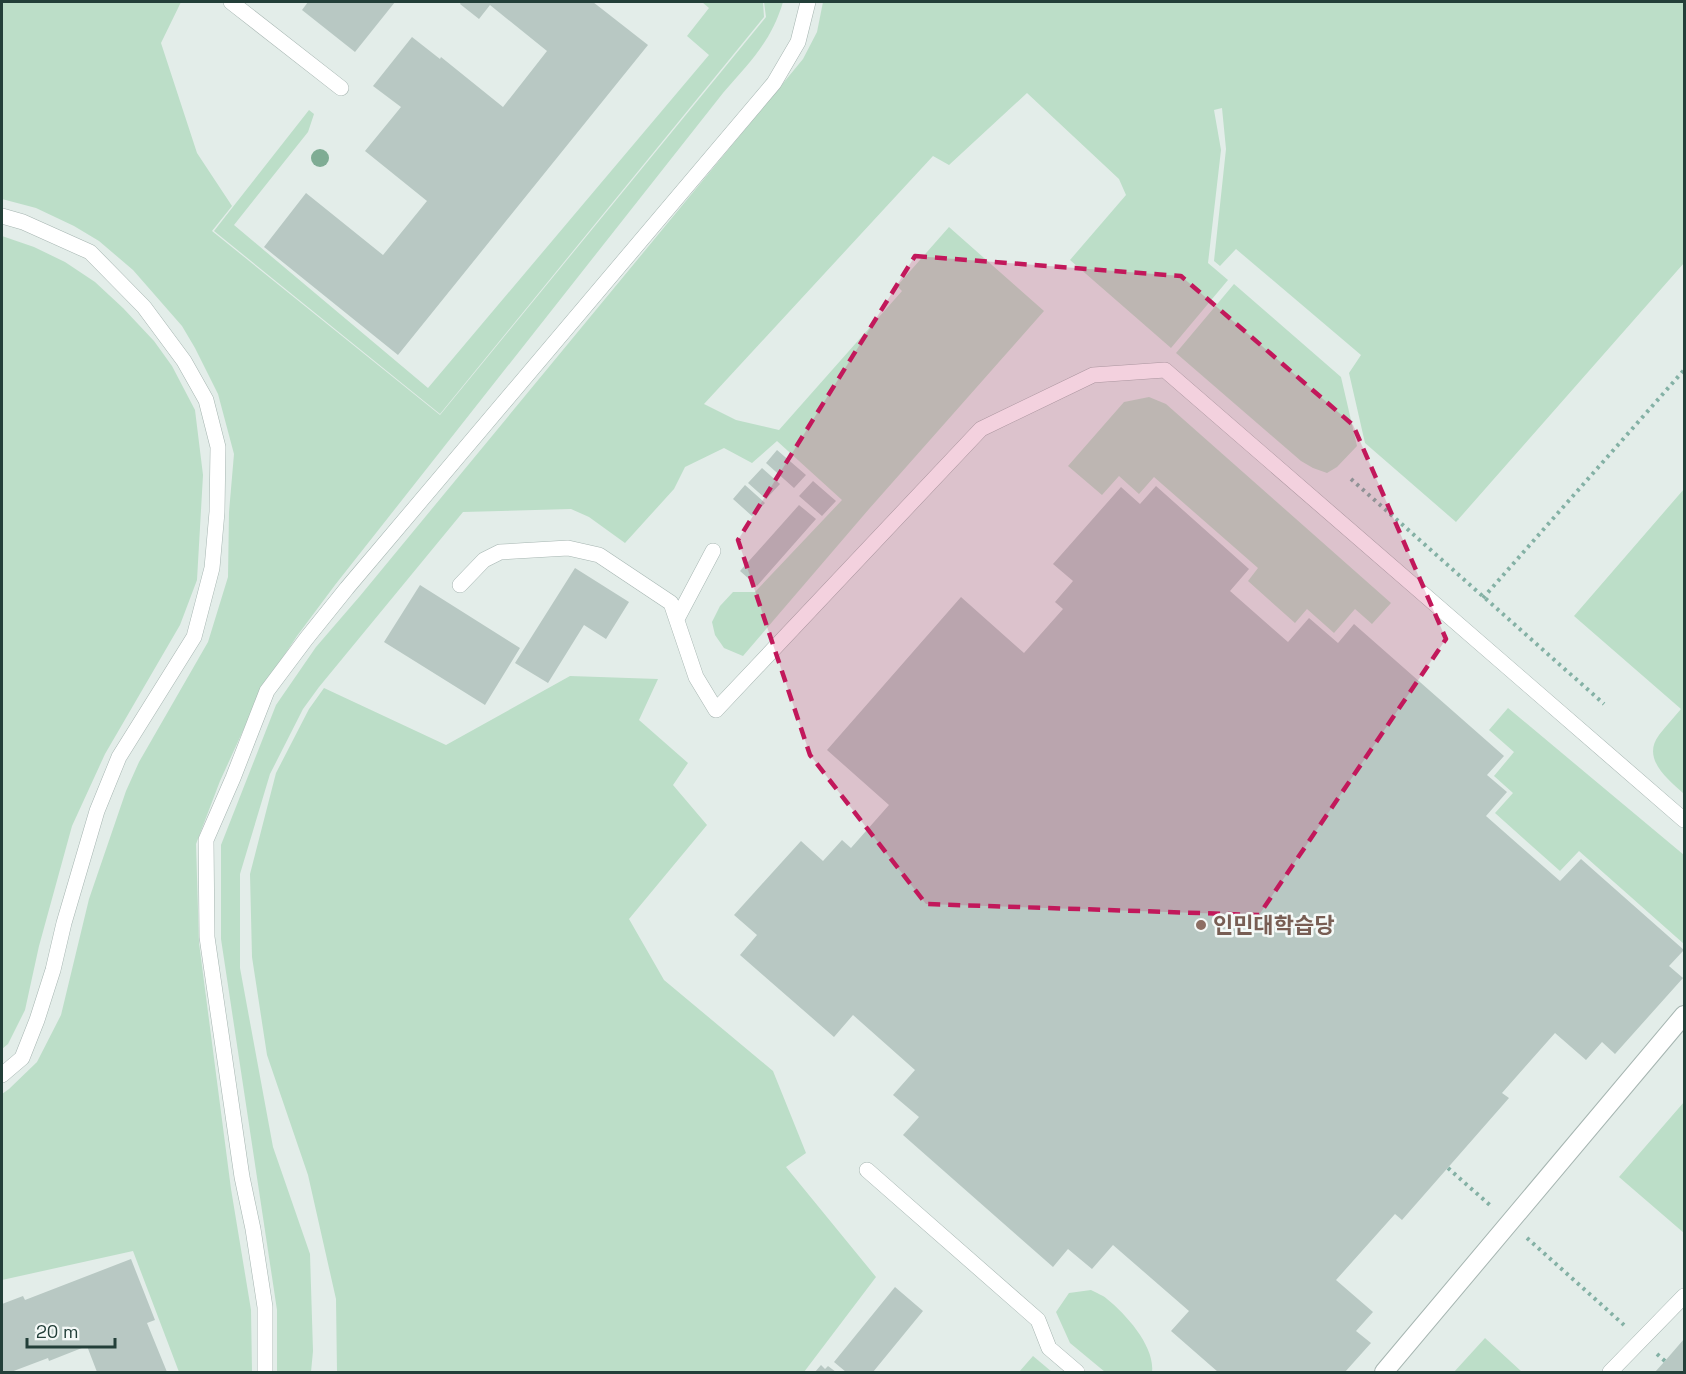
<svg xmlns="http://www.w3.org/2000/svg" width="1686" height="1374" viewBox="0 0 1686 1374" font-family="'Space Grotesk','Noto Sans KR',sans-serif">
  <rect width="100%" height="100%" fill="#e3ede9"/>
  <path fill="#bcdec8" d="M2,2H181L161,43L197,153L232,206L212,231L440,415L766,17L764,2H783C771,42 750,62 723,93L335,585L297,636L263,687L220,781L196,844L199,943L231,1189L251,1310L252,1372H179L133,1251L2,1280V1094L9,1089L37,1062L61,1015L89,899L126,791L139,762L208,642L228,577L229,512L234,454L218,394L195,348L182,326L133,270L99,241L74,226L36,208L2,199Z
    M702,2H763L764,17L440,414L214,231L309,110L314,114L308,132L234,225L428,388L709,55L687,36L709,8Z
    M823,2H1684V263L1456,522L1365,443L1349,373L1361,355L1236,249L1220,266L1214,261L1226,149L1222,108L1214,110L1221,150L1208,263L1228,280L1171,348L1070,260L1126,195L1119,179L1027,93L949,165L933,156L704,404L736,420L779,430L902,291L897,286L949,227L1044,311L869,509L743,656L724,648L715,635L712,622L720,606L733,592H755L842,500L777,441L752,463L724,448L685,467L674,489L625,543L589,517L571,509L463,512L319,687L303,709L270,774L240,874V968L273,1147L310,1254L313,1351L311,1372H277V1310L221,939V845L276,705L316,647L360,596L803,59L817,32Z
    M2,236L34,247L65,262L95,282L123,308L154,341L172,366L195,410L203,475L197,580L180,625L105,754L72,826L39,946L25,1010L8,1044L2,1049Z
    M1234,284L1341,377L1357,446L1337,467L1327,473L1313,468L1301,461L1176,353Z
    M1149,397L1166,404L1391,603L1372,624L1355,609L1334,633L1307,609L1295,623L1248,581L1258,568L1154,477L1139,494L1119,476L1102,495L1068,466L1124,402Z
    M1684,489V794C1668,779 1641,759 1659,735C1666,726 1674,717 1681,709L1574,616Z
    M570,676L658,679L639,720L688,763L673,785L707,825L629,919L664,980L773,1071L806,1153L786,1167L876,1277L804,1372H337L336,1299L308,1175L267,1055L252,957L250,874L276,773L309,709L324,688L446,745Z
    M1508,708L1684,855V944L1579,851L1560,871L1495,813L1513,793L1494,776L1514,752L1489,730Z
    M1684,1102V1233L1619,1177Z
    M1091,1290C1096,1293 1103,1295 1107,1299C1127,1315 1155,1347 1152,1372H1105L1070,1343L1056,1312L1069,1293Z
    M1485,1338L1522,1372H1454Z
    M1033,1356L1052,1372H1019Z"/>
  <path fill="#b8c8c3" d="M308,2H395L355,52L302,10Z
    M461,2H593L648,45L398,355L264,247L306,193L383,255L427,201L365,151L401,107L373,86L412,37L440,59L441,57L503,107L547,51L490,5L479,19L460,4Z
    M777,450L806,475L794,488L766,463Z
    M762,468L780,484L766,499L748,483Z
    M813,481L836,501L822,516L799,496Z
    M745,485L765,503L752,516L733,499Z
    M1156,486L1249,569L1230,591L1288,642L1309,618L1338,643L1354,624L1504,756L1487,775L1507,792L1486,816L1560,881L1581,859L1684,950L1669,966L1683,978L1615,1054L1602,1042L1586,1060L1555,1033L1502,1093L1509,1098L1402,1220L1395,1214L1336,1280L1373,1312L1356,1331L1371,1343L1345,1372H1218L1171,1331L1189,1311L1113,1245L1092,1269L1068,1249L1053,1267L903,1135L919,1117L893,1095L915,1070L853,1015L834,1037L740,955L757,935L734,915L801,841L823,861L842,840L851,848L889,805L827,750L961,597L1024,653L1063,609L1055,602L1073,581L1053,564L1121,487L1140,504Z
    M799,505L816,519L757,586L740,571Z
    M575,568L629,602L606,639L584,625L548,683L515,663Z
    M420,585L520,648L485,705L384,642Z
    M131,1259L155,1320L147,1323L167,1372H97L87,1346L49,1361L48,1358L11,1372H2V1304L23,1296L25,1300Z
    M895,1287L923,1311L873,1372H846L834,1362Z
    M1684,1339V1372H1655L1665,1361Z
    M821,1365L825,1369L828,1366L836,1372H815Z"/>
  <g fill="none" stroke-linecap="round" stroke-linejoin="round">
    <g stroke="#a6b5b1" stroke-width="16">
      <path id="service" d="M231,2L341,88
        M2,216L23,222L90,252L144,307L184,361L206,400L218,447L217,512L212,568L194,637L119,757L97,811L64,923L53,970L37,1020L22,1058L2,1075
        M460,585L484,560L500,552L568,548L599,555L671,603L696,677L716,710L981,429L1093,375L1165,370L1684,820
        M677,619L713,551
        M867,1170L1038,1320L1049,1348L1077,1372
        M265,1372V1307L253,1229L242,1177L207,937L206,840L233,778L267,691L306,639L347,588L774,83L798,42L808,2
        M1610,1372L1684,1296"/>
    </g>
    <g stroke="#a6b5b1" stroke-width="20">
      <path id="minor" d="M1384,1372L1684,1015"/>
    </g>
    <path stroke="#84b1a5" stroke-width="4" stroke-dasharray="3 4.5" stroke-linecap="butt" d="M1351,479L1604,704
      M1483,598L1684,370
      M1448,1168L1492,1207
      M1527,1238L1624,1325
      M1657,1354L1665,1361"/>
    <use href="#service" stroke="#fff" stroke-width="15"/>
    <use href="#minor" stroke="#fff" stroke-width="18"/>
  </g>
  <circle fill="#7fac94" cx="320" cy="158" r="9"/>
  <path fill="#c2185b" fill-opacity="0.2" stroke="#c2185b" stroke-width="4.5" stroke-dasharray="12 8" stroke-linejoin="round" d="M915,256L1181,276L1353,425L1446,639L1259,915L926,904L810,755L738,540Z"/>
  <circle fill="#8d6e63" stroke="#f4f9f7" stroke-width="2" cx="1201" cy="925" r="6"/>
  <g text-anchor="middle" dominant-baseline="central" stroke-width="5" stroke-linejoin="round" paint-order="stroke">
    <g font-size="22" font-weight="bold" fill="#785e54" stroke="#f4f9f7" text-anchor="start">
      <text x="1213" y="925">인민대학습당</text>
    </g>
  </g>
  <rect width="1686" height="1374" fill="none" stroke="#233f39" stroke-width="6"/>
  <path d="M27 1338v9h88v-9" fill="none" stroke="#233f39" stroke-width="3"/>
  <text x="36" y="1338" font-size="18" fill="#233f39" stroke="#f4f9f7" stroke-width="4.5" paint-order="stroke">20 m</text>
</svg>
